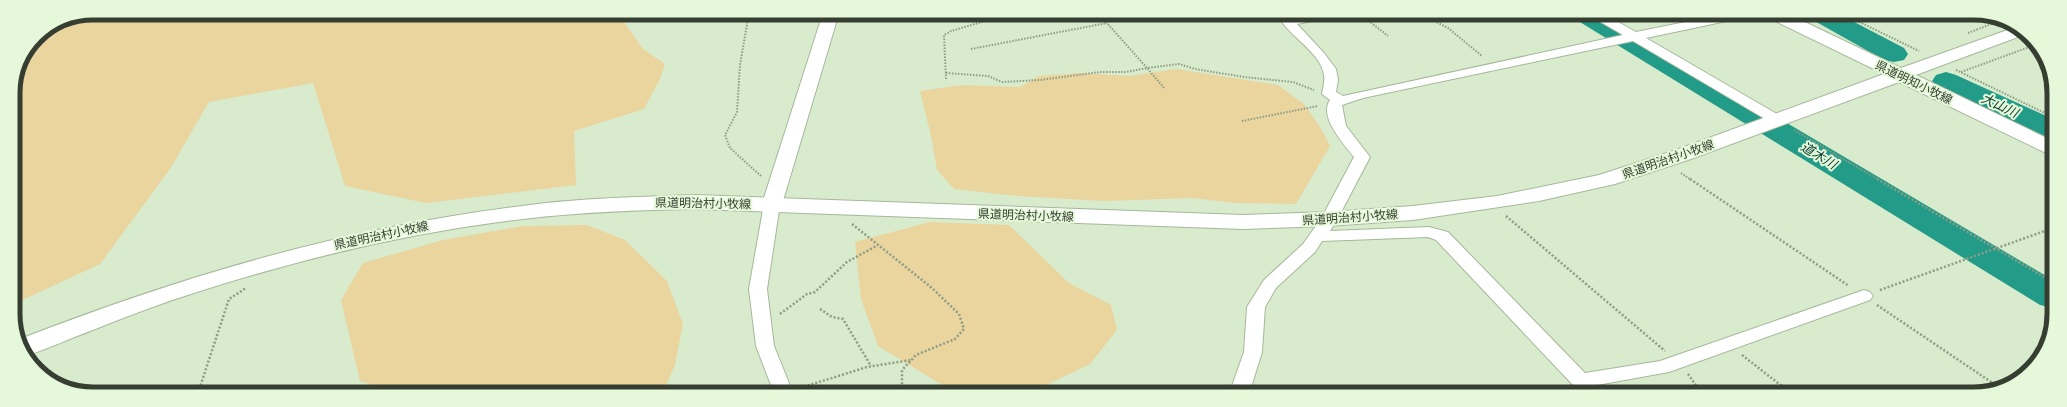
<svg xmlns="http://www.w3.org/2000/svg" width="2067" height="407" viewBox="0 0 2067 407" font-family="Lato,'Noto Sans JP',sans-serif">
  <rect width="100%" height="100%" fill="#d8ebcd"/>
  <path fill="#ead59f" d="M93,13H618L643,49L665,64L660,79L644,109L574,131L576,185L426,203L345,186L313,83L209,102L170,169L100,264L14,304L13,93L19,62L37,36L63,19Z
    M1176,69L1278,85L1304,104L1322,130L1330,146L1296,204L1235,203L1192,198L1104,201L1017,196L954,189L937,170L931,136L920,91L961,85L1020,87L1039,76L1080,73L1130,76Z
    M930,222L1009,225L1069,283L1111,305L1117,330L1090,364L1038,389L985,394H957L878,346L861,299L855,242Z
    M587,225L625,240L667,281L683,324L675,365L665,388L659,393H396L360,381L341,300L363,263L443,240L522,226Z"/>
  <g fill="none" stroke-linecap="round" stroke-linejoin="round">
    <path fill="#229b88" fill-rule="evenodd" d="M1571,14H1602L2053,280V308L2040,305L1575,19Z
      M1807,14H1839L1904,48L1908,54L1904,60L1894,62L1884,60L1811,19Z
      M1946,72L1956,75L2053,119V139L2042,136L1936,87L1932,81L1936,75Z"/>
    <g stroke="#a5b89b" stroke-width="2">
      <path id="minor" d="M1312,13H1339L1337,16L1297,24L1324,53L1336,69L1338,80L1336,92L1343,96L1623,35L1592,17L1590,14H1604L1636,32L1725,14H1747L1745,17L1741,18L1646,38L1782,117L1784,120L1782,123H1772L1633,41L1363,98L1342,105L1346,126L1370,157L1337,220L1330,231L1429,227L1448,232L1585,373L1660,361L1864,290L1870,292L1873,296L1870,300L1669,372L1597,385L1603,394H1553L1556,389L1573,385L1436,240L1428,237L1322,241L1315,252L1276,288L1265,307L1262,352L1249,394H1229L1244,352L1247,307L1264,280L1303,244L1321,219L1354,157C1345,145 1318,117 1330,100L1322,94C1323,88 1325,81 1324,75C1321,54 1294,39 1282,22L1284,19Z
        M772,199L778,201L780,204L767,289L774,346L793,393H774L756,346L749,289L764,204L766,201Z"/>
    </g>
    <g stroke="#a5b89b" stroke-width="2">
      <path id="tertiary" d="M823,13H839L782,204L779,208L772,210L765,208L762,204Z"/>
    </g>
    <g stroke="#a5b89b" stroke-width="2">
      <path id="secondary" d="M1766,14H1788L1901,68L2013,28L2026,34L1916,75L2053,141V155L2046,153L1899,82L1691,159L1615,184L1539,201L1413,220L1328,226L1243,229L696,209C638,210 581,212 523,219C412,232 303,258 197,292C162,303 127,316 93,330C71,338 50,348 28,355L20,339C185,275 345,228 522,206C579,198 638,197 696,195L1243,215L1328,212L1413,206L1497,196L1599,175L1676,150L1884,74L1769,18Z"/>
    </g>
    <path stroke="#8e9c86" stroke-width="2" stroke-dasharray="1.5 1.5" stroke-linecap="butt" d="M749,13L740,65L737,112L725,135L730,148L762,177
      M1098,13L1147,68L1179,64L1195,69L1244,77L1293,82L1314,90
      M1359,13L1388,36
      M1421,14L1448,28L1482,56
      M1843,14L1919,51
      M1100,15L1106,13
      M1968,33L1999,21
      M971,49L1107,23
      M1956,70L2053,117
      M1961,72L2035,45
      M946,73L988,76L1002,82L1040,80L1100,72H1126L1147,68L1165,89
      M946,79L944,35L951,31L1012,13
      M1242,121L1318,106
      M1794,130L1879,180
      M1681,173L1691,180"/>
    <path stroke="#8e9c86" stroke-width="2.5" stroke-dasharray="2 2" stroke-linecap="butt" d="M1690,179L1849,286
      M1877,179L2053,282
      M1506,216L1665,351
      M852,224L932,288L959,314L964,329L955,339L916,355L902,370V394
      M1880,290L2053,228
      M1877,305L1997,386
      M820,309L832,317L843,319L871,366
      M780,314L807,294L815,292L847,262L878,245
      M1742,355L1792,394
      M1688,374L1702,394
      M800,388L867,367L911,360
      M198,393L229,299L246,288"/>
    <use href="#minor" fill="#fff" fill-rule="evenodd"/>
    <use href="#tertiary" fill="#fff" fill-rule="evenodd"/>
    <use href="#secondary" fill="#fff" fill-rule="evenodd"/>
  </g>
  <g text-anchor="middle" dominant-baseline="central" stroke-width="4" stroke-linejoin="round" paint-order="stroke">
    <g font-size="12" fill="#363e32" stroke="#e5f9da">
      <text transform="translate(1914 82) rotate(26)">県道明知小牧線</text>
      <text transform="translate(1668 159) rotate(-19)">県道明治村小牧線</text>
      <text transform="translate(703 203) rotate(1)">県道明治村小牧線</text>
      <text transform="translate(1026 215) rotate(2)">県道明治村小牧線</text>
      <text transform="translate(1350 217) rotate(-4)">県道明治村小牧線</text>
      <text transform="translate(381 235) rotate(-12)">県道明治村小牧線</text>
    </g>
    <g font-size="13" font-style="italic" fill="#083c33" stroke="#e5f9da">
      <text transform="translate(2000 105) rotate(25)">大山川</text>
      <text transform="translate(1819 155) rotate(31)">道木川</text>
    </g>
  </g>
  <path d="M0 0H2067V407H0ZM93 20H1974A73 73 0 0 1 2047 93V314A73 73 0 0 1 1974 387H93A73 73 0 0 1 20 314V93A73 73 0 0 1 93 20Z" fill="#e5f9da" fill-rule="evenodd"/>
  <path fill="none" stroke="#363e32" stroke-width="5" d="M93 20H1974A73 73 0 0 1 2047 93V314A73 73 0 0 1 1974 387H93A73 73 0 0 1 20 314V93A73 73 0 0 1 93 20Z"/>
</svg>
